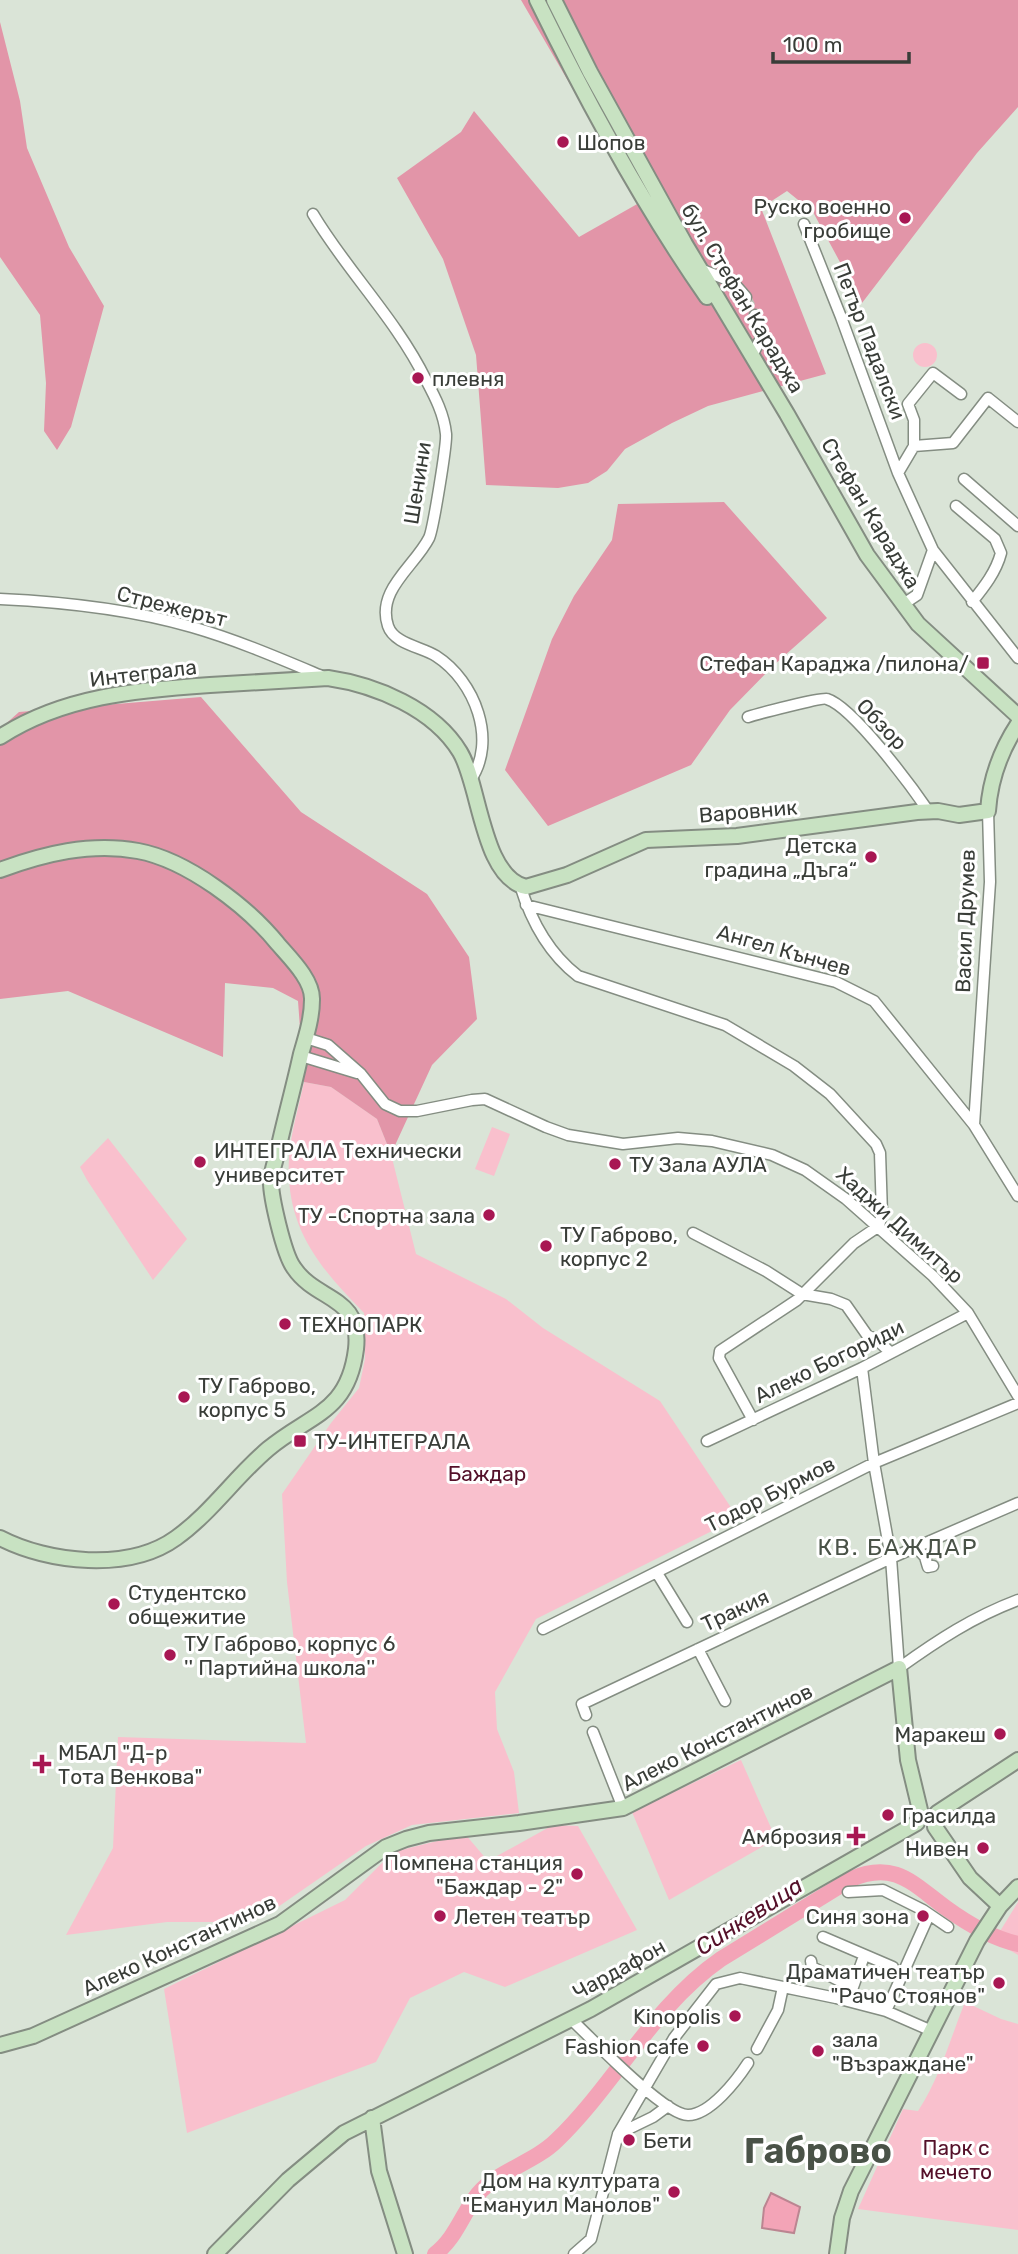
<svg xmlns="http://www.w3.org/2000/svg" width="1018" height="2254" viewBox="0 0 1018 2254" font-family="Rubik,sans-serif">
  <rect width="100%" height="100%" fill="#dae4d7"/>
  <path fill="#f9c0cd" d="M913 355a12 12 0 1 1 24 0a12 12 0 1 1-24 0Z
    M304,1082L331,1087L377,1119L391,1154L416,1254L506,1299L543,1328L660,1401L738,1518L536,1619L495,1692L497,1729L514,1772L519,1813L412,1825L366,1846L275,1909L232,1922H167L66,1935L113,1848L118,1737L306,1743L287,1582L282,1494L331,1423L359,1388L365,1359L364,1313C318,1266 285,1227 289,1157C291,1132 299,1106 304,1082Z
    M492,1127L510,1134L494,1176L475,1169Z
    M108,1138L187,1239L153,1280L87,1180L80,1167Z
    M741,1760L776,1839L669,1900L632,1812Z
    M553,1825L578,1826L637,1930L505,1987L464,1972L410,1998L376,2062L187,2133L164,1989L345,1900L393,1852L465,1834L488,1861Z
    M1018,1902V1955L994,1941Z
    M965,2002L1001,2019L1018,2024V2230L858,2209L903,2109L918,2111C940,2078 950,2039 965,2002Z"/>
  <path fill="#e295a8" d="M521,0H1018V107L977,153L862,303L813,212L787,191L761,208L826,374L708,406L672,423L625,449L607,471L588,483L558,488L486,485L476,355L443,259L397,178L461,132L474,111L579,237L639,203Z
    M0,22L20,101L27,148L69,247L104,306L71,427L57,450L44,431L46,383L40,315L0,257Z
    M724,502L827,618L775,664L730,710L691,765L548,826L505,770L552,639L574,596L612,540L618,504Z
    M201,697L301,812L427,894L469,957L477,1019L432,1065L391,1154L377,1119L331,1087L304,1082L298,1001L273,988L225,983L223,1057L68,991L0,999V729L19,712Z"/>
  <path fill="#f3a4b7" stroke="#bb8591" stroke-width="2" d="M771,2193L800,2207L794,2233L762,2228L764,2208Z"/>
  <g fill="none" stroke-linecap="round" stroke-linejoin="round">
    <path stroke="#f3a4b7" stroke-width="16" d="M435,2254C456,2238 462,2214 478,2194C497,2171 534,2163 557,2140C615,2084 653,2006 721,1959L851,1879C895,1860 913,1884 946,1908C968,1924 991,1938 1018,1944"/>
    <path stroke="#bac3b7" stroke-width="10" stroke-dasharray="10 5" stroke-linecap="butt" d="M746,297L755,315"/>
    <g stroke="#848d82" stroke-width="13">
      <path id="street" d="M313,214C347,271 396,319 426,380C435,397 444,414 446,434C447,444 433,530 429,538C415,566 376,590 388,626C394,644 422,647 436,656C475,681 498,741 470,781
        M804,224L841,317L898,473L933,550L917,595L902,605
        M700,269L733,282L746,297
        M752,356L761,338L755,315
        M914,446V420L908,404L933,373L961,394
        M898,473L914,446L953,443L988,398L1018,422
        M964,479L1018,526
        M956,506L995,539L1001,553C996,572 984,587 972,602
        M933,550L1018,658
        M0,599C65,602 130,609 192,627C237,640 281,659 324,677
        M748,717C757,714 822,697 827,699C853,707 912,787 929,812
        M520,885C531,921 548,953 578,976L725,1025L794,1066L830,1094L876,1144L880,1153L882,1214L879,1226L854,1243L797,1300L720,1351L719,1358L753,1420
        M526,905L836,982L874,1001L974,1125L1018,1196
        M306,1038L328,1045L361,1074L385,1104L400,1111H417L472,1100L485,1099L546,1127L568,1135L623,1144L678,1138L712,1141L772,1155L805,1170L846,1199L933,1276L968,1313L1018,1396
        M301,1056L357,1073
        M974,1125L990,882L988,811
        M693,1233L766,1271L802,1294L831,1299L846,1305L867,1335L877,1340L890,1352
        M862,1368L874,1463L891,1558L899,1668
        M707,1441L862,1368L968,1313
        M916,1547L925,1557L928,1567L933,1566
        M657,1573L687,1622
        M543,1629L874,1463L1018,1403
        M698,1649L725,1701
        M899,1668C938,1640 973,1617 1018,1600
        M586,1715L582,1704L891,1558L1018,1503
        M593,1732L623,1808
        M848,1892L883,1890L923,1910L948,1927
        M823,1937L893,1967
        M811,1961L812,1967L852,1987
        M848,2001L864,1956
        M886,2011L929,1915
        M571,2019C591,2038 664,2115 688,2115C710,2115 737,2080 748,2063
        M757,2049L778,2010L783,1987
        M618,2134L653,2117L668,2106
        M574,2254L591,2239L618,2134L674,2038L716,1984L740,1978L836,1998L886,2011L932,2031"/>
    </g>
    <g stroke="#848d82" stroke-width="18">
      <path id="secondary" d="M537,0C587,102 642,204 707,297
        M554,0L590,72L685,244L787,414L867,555L918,624L1018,716
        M0,737C63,696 137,690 210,685C250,683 289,680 328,678C376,685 434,709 460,752C480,785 482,877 526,887L567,875L646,840L737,836L917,812L938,811L959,815L988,811C990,781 1001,750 1018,724
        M0,870C43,854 91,842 138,851C187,860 247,906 278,944C290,958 313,980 312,1000C312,1018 306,1037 301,1054C294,1086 285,1118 278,1150C276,1159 272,1170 271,1179C270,1195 284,1255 294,1268C317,1302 362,1295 356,1349C348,1413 310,1414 268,1449C235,1477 211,1513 176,1538C129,1572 48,1563 0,1538
        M937,1813L1018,1760
        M935,1827L970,1878L1000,1906
        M0,2045L33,2036L280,1924L386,1847L406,1839L429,1833L519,1823L623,1808L899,1668L908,1760L920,1810
        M372,2118L379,2171L405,2254
        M215,2254L288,2180L344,2133L591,2009L917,1823
        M837,2254L842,2218L851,2191L977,1941L1000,1906L1018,1887"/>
    </g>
    <use href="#street" stroke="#fff" stroke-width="10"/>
    <use href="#secondary" stroke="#c8e2c2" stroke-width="14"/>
  </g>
  <g fill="#a81753" stroke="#fff" stroke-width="2.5">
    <circle cx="563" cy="142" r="7"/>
    <circle cx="905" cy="218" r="7"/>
    <circle cx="418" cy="378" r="7"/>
    <rect x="976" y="656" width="14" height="14" rx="3.5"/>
    <circle cx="871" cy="857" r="7"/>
    <circle cx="200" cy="1162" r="7"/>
    <circle cx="615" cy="1164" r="7"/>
    <circle cx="489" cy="1215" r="7"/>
    <circle cx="546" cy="1246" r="7"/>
    <circle cx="285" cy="1324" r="7"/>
    <circle cx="184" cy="1397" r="7"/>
    <rect x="293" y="1434" width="14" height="14" rx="3.5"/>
    <circle cx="114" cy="1604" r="7"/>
    <circle cx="170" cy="1655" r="7"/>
    <circle cx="1000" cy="1734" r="7"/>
    <path d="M38.5 1753.5h7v7h7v7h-7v7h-7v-7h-7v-7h7z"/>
    <circle cx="888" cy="1815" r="7"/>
    <path d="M852.5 1825.5h7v7h7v7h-7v7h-7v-7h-7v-7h7z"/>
    <circle cx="983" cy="1848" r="7"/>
    <circle cx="577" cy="1874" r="7"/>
    <circle cx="440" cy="1916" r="7"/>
    <circle cx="923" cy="1916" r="7"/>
    <circle cx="999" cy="1983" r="7"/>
    <circle cx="735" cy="2016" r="7"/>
    <circle cx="703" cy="2046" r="7"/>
    <circle cx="818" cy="2051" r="7"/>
    <circle cx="629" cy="2140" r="7"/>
    <circle cx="674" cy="2192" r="7"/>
  </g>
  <g text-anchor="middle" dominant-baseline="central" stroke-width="6" stroke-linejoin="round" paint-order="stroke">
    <g font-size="21" fill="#393d38" stroke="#fff" text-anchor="start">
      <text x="577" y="142">Шопов</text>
      <text x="891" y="206" text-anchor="end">Руско военно<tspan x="891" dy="24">гробище</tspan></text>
      <text x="432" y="378">плевня</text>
      <text x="969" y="663" text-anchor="end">Стефан Караджа /пилона/</text>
      <text x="857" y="845" text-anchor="end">Детска<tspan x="857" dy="24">градина „Дъга“</tspan></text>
      <text x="214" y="1150">ИНТЕГРАЛА Технически<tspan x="214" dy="24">университет</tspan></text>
      <text x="629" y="1164">ТУ Зала АУЛА</text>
      <text x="475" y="1215" text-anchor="end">ТУ -Спортна зала</text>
      <text x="560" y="1234">ТУ Габрово,<tspan x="560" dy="24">корпус 2</tspan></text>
      <text x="299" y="1324">ТЕХНОПАРК</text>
      <text x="198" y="1385">ТУ Габрово,<tspan x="198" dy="24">корпус 5</tspan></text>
      <text x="314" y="1441">ТУ-ИНТЕГРАЛА</text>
      <text x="128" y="1592">Студентско<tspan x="128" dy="24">общежитие</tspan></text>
      <text x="184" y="1643">ТУ Габрово, корпус 6<tspan x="184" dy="24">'' Партийна школа''</tspan></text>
      <text x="986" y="1734" text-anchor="end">Маракеш</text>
      <text x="58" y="1752">МБАЛ "Д-р<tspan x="58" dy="24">Тота Венкова"</tspan></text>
      <text x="902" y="1815">Грасилда</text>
      <text x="842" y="1836" text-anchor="end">Амброзия</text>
      <text x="969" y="1848" text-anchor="end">Нивен</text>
      <text x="563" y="1862" text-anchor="end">Помпена станция<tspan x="563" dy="24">"Баждар - 2"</tspan></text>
      <text x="454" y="1916">Летен театър</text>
      <text x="909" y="1916" text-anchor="end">Синя зона</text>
      <text x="985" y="1971" text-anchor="end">Драматичен театър<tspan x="985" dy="24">"Рачо Стоянов"</tspan></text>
      <text x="721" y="2016" text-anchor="end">Kinopolis</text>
      <text x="832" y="2039">зала<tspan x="832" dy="24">"Възраждане"</tspan></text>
      <text x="689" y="2046" text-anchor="end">Fashion cafe</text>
      <text x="643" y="2140">Бети</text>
      <text x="660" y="2180" text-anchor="end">Дом на културата<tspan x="660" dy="24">"Емануил Манолов"</tspan></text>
    </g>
    <g font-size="21" fill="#393d38" stroke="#fff">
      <text transform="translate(743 298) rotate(59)">бул. Стефан Караджа</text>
      <text transform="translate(870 341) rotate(69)">Петър Падалски</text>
      <text transform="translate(417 483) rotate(-81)">Шенини</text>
      <text transform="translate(871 513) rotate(59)">Стефан Караджа</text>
      <text transform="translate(172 606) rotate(14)">Стрежерът</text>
      <text transform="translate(143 673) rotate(-7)">Интеграла</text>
      <text transform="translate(882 724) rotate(46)">Обзор</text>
      <text transform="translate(748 811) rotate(-5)">Варовник</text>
      <text transform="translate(965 921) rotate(-88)">Васил Друмев</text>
      <text transform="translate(784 950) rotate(16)">Ангел Кънчев</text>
      <text transform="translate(900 1225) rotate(42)">Хаджи Димитър</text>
      <text transform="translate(829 1361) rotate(-26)">Алеко Богориди</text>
      <text transform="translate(770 1494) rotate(-27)">Тодор Бурмов</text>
      <text transform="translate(735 1610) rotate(-25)">Тракия</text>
      <text transform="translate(717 1737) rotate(-27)">Алеко Константинов</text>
      <text transform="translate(179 1945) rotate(-25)">Алеко Константинов</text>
      <text transform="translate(619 1969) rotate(-29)">Чардафон</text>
    </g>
    <g font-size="21" fill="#541029" stroke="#fff">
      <text x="487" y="1473">Баждар</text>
      <text x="956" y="2147">Парк с<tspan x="956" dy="24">мечето</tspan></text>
    </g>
    <g font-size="23" letter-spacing="2" fill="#495247" stroke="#fff">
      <text x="898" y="1547">КВ. БАЖДАР</text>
    </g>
    <g font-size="23" font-style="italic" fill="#541029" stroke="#fff">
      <text transform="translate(749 1916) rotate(-33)">Синкевица</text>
    </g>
    <g font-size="35" font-weight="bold" fill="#495247" stroke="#fff">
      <text x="818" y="2151">Габрово</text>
    </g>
  </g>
  <path d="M773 52v10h136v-10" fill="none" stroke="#393d38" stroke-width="3.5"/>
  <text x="783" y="52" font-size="21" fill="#393d38" stroke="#ffffff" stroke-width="5" paint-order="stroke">100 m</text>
</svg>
